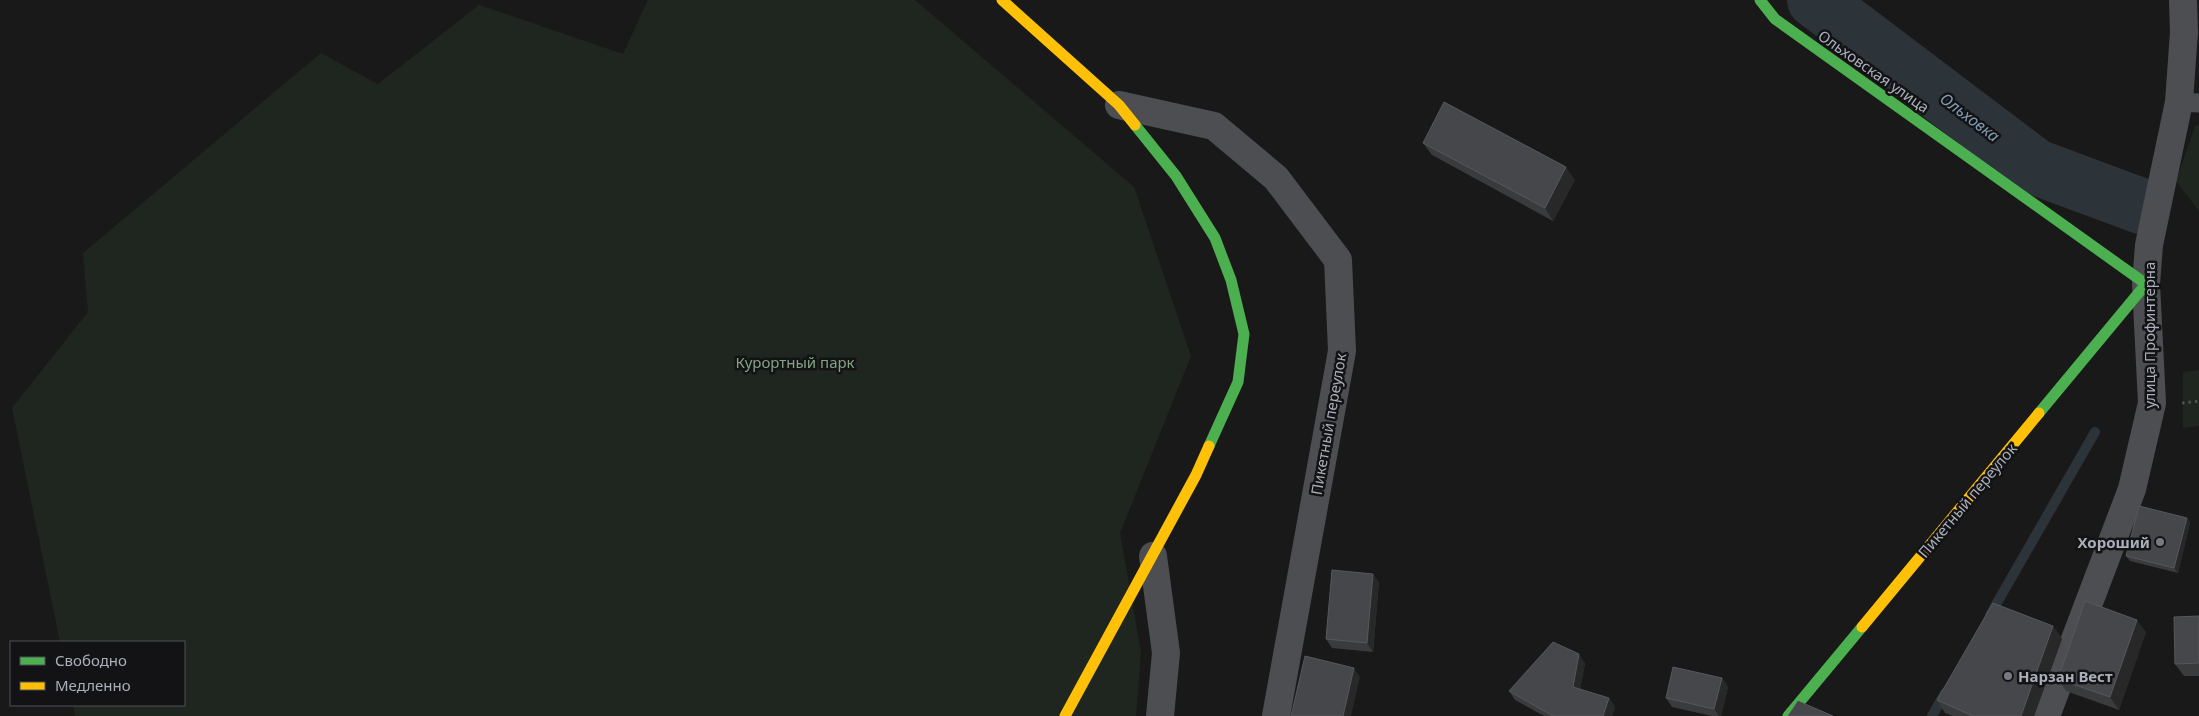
<svg xmlns="http://www.w3.org/2000/svg" width="2199" height="716" viewBox="0 0 2199 716" font-family="'Noto Sans',sans-serif">
  <rect width="100%" height="100%" fill="#191919"/>
  <path fill="#1f2620" d="M648,0H915L1134,187L1191,356L1120,533L1141,652L1136,716H75L73,705H184V642H60L12,408L88,312L83,253L321,53L378,84L479,5L623,54Z
    M2199,125V211L2176,181L2195,126Z
    M2199,370V426L2183,428V372Z"/>
  <g fill="none" stroke-linecap="round" stroke-linejoin="round">
    <path stroke="#2c343a" stroke-width="10" d="M1990,615L2095,432
      M1932,716L1945,693"/>
    <path stroke="#2c343a" stroke-width="56" d="M1815,0L2036,167L2141,206"/>
    <path stroke="#4f5053" stroke-width="3" stroke-dasharray="2.5 4" stroke-linecap="butt" d="M2182,403L2199,401"/>
    <path stroke="#4d4e52" stroke-width="19" d="M2179,102L2199,103"/>
    <path stroke="#4d4e52" stroke-width="28" d="M1119,105L1214,126L1276,178L1338,260L1342,351L1276,716
      M1153,556L1166,653L1160,716
      M2046,716L2132,489L2152,403L2146,284L2149,245L2179,102L2184,32L2183,0"/>
    <path stroke="#4caf50" stroke-width="11" d="M1760,0L1775,19L2146,284L2039,413
      M1135,125L1176,176L1215,238L1231,280L1244,334L1238,382L1209,446
      M1788,716L1862,627"/>
    <path stroke="#ffc107" stroke-width="11" d="M1002,0L1119,105L1135,125
      M1862,627L2039,413
      M1065,716L1196,475L1209,446"/>
  </g>
  <path fill="#3a3b3c" d="M1423,143L1575,180L1553,221L1432,155Z
    M2187,518L2190,523L2178,573L2130,561L2126,556Z
    M1379,582L1373,652L1332,648L1326,639Z
    M2199,616V676H2184L2175,664Z
    M2053,626L2062,639L2034,716H1953L1945,713L1937,700Z
    M2146,632L2119,710L2066,691L2058,679Z
    M1585,663L1580,689L1609,698L1615,707L1612,716H1544L1515,700L1509,691Z
    M1722,678L1728,687L1721,716H1712L1672,707L1666,698Z"/>
  <path fill="#282829" d="M1566,167L1575,180L1553,221L1545,208Z
    M2187,518L2190,523L2178,573L2174,568Z
    M1373,574L1379,582L1373,652L1367,643Z
    M2137,620L2146,632L2119,710L2110,697Z
    M2053,626L2062,639L2034,716H2021Z
    M1579,654L1585,663L1579,696L1573,687Z
    M1354,668L1360,677L1351,716H1343Z
    M1722,678L1728,687L1721,716H1719L1714,709Z
    M1609,698L1615,707L1612,716H1603Z"/>
  <path fill="#46474a" stroke="#56585b" d="M1444,102L1566,167L1545,208L1423,143Z
    M2139,506L2187,518L2174,568L2126,556Z
    M1332,570L1373,574L1367,643L1326,639Z
    M2085,601L2137,620L2110,697L2058,679Z
    M1993,603L2053,626L2021,716H1973L1937,700Z
    M2199,616V663L2175,664L2174,617Z
    M1553,642L1579,654L1573,687L1609,698L1603,716H1553L1509,691Z
    M1305,656L1354,668L1343,716H1291Z
    M1673,667L1722,678L1714,709L1666,698Z
    M1798,701L1833,716H1788Z"/>
  <g fill="#777a81" stroke="#131315" stroke-width="2">
    <circle cx="2160" cy="542" r="5"/>
    <circle cx="2008" cy="676" r="5"/>
  </g>
  <g text-anchor="middle" dominant-baseline="central" stroke-width="5" stroke-linejoin="round" paint-order="stroke">
    <g font-size="15" fill="#aaafb9" stroke="#131315">
      <text transform="translate(1874 71) rotate(35)">Ольховская улица</text>
      <text transform="translate(2149 335) rotate(-90)">улица Профинтерна</text>
      <text transform="translate(1328 424) rotate(-80)">Пикетный переулок</text>
      <text transform="translate(1967 500) rotate(-50)">Пикетный переулок</text>
    </g>
    <g font-size="15" fill="#82a384" stroke="#131315">
      <text x="795" y="362">Курортный парк</text>
    </g>
    <g font-size="15" font-weight="bold" fill="#aaafb9" stroke="#131315" text-anchor="end">
      <text x="2150" y="542">Хороший</text>
      <text x="2018" y="676" text-anchor="start">Нарзан Вест</text>
    </g>
    <g font-size="16" font-style="italic" fill="#839cb2" stroke="#131315">
      <text transform="translate(1970 117) rotate(37)">Ольховка</text>
    </g>
  </g>
  <rect x="10" y="641" width="175" height="65" fill="#131315" stroke="#4f5157"/>
  <rect x="20" y="657" width="25" height="8" fill="#4caf50" stroke="#4f5157"/>
  <text x="55" y="666" font-size="15" fill="#aaafb9">Свободно</text>
  <rect x="20" y="682" width="25" height="8" fill="#ffc107" stroke="#4f5157"/>
  <text x="55" y="691" font-size="15" fill="#aaafb9">Медленно</text>
</svg>
